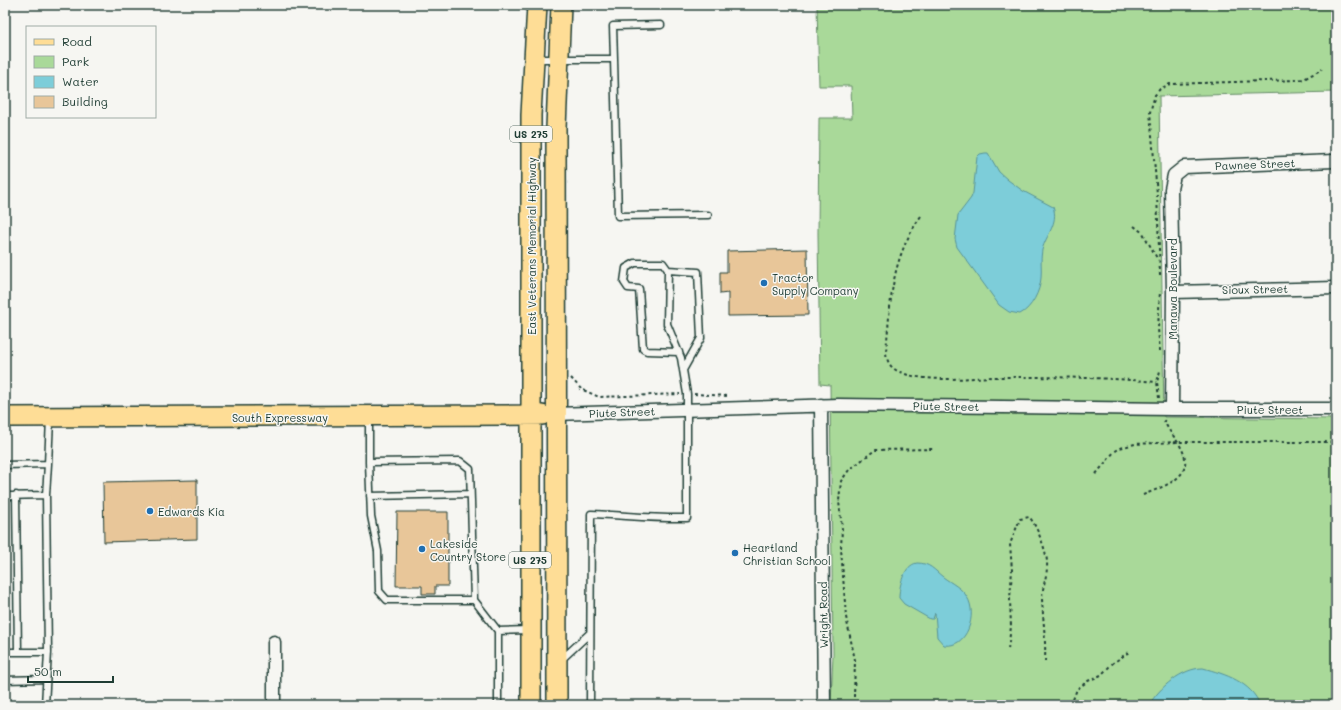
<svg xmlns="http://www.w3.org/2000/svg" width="1341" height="710" viewBox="0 0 1341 710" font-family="Mali,sans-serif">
  <rect width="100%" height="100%" fill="#f6f6f2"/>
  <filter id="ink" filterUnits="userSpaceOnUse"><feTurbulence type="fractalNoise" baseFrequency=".025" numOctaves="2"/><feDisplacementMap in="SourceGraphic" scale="8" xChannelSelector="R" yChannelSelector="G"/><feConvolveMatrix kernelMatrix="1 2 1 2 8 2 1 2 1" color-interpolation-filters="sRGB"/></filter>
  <g filter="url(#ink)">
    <path fill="#a9d999" stroke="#648b66" d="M817,5H1336V92L1159,96L1164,417L1336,419V705H831L833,654L830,385L820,384L818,233L819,118H852L851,86H819Z"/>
    <path fill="#7dcdd9" stroke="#579397" d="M985,153H988L999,172L1008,180L1023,191L1053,207C1059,223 1046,235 1042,250C1040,260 1042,268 1041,278C1040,291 1032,308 1020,314L1009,312L999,305L957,247L955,239L958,215L971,198L973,193L977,157L980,154Z
      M917,563C930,563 934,570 943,577C951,583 962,588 967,597C978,614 967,649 944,645L937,637L935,613L933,619H930L904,604L899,598C899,586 904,565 917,563Z
      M1203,668C1225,674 1251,682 1260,705H1149C1159,688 1182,668 1203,668Z"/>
    <path fill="#e8c699" stroke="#1f3d34" d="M807,249L808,315L728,316V293L720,294V272H727V251Z
      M197,480V539L104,542L103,482Z
      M397,512H448V586H435V594H422V586H396Z"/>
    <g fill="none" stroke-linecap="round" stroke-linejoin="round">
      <g stroke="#1f3d34" stroke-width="9">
        <path id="service" d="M537,59H614L618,216L708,215
          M614,59L613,26L661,25
          M668,270L663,263H635L626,268L624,282L628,288L639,289L643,349L647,351L679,352
          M369,462V418
          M5,465L48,464L50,419
          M16,495L18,652
          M46,495L48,464
          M5,496L46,495L48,652L45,705
          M370,496L470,494
          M474,600H387L379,591L378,551L371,516L369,462L460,461L470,469L474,600L498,631
          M5,652H48
          M561,660L590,633
          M5,680L46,679
          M498,705V631L528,630
          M590,705L591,514C623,515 654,519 687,518V394L681,358L667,324L668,270L698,272L701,338L683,370"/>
      </g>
      <g stroke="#1f3d34" stroke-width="15">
        <path id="minor" d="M1173,292L1336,288
          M821,405L824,705
          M1172,409L1173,292L1171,189L1174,175L1184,167L1334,161
          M555,414L838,405L1172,409H1336
          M274,705V642"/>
      </g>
      <g stroke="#1f3d34" stroke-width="22">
        <path id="primary" d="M5,417L542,415
          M531,705V115L537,5
          M557,705L556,128L561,5"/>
      </g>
      <path stroke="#1f3d34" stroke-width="2" stroke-dasharray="3 3" stroke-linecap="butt" d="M921,216C890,261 891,300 886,351C886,361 891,369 900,372C925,383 966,378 994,377C1048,377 1103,377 1157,382
        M1134,226L1143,233L1158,260
        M1160,275L1157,194L1150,112L1155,95L1160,89L1170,84L1297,80L1304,79L1322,69
        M1160,351L1158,329L1160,291
        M571,378L581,389L599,397L680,394
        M694,394L728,396
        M1159,398L1157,382L1160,371
        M1096,474L1114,452L1120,448L1135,444L1178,442H1336
        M1143,495C1167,485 1199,476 1179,444C1174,436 1167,429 1164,420
        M1008,649L1011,627L1010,599L1012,570L1010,544L1020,519L1029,517C1036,523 1047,553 1047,562C1048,575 1042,587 1042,599C1043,620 1046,640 1045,661
        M854,697L855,660L846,617L841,548L842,529L839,501L841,481L849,470L875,450L934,449
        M1071,705L1077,689L1088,681L1101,675L1113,663L1129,652"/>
      <use href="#service" stroke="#f6f6f2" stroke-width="6"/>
      <use href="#minor" stroke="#f6f6f2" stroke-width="12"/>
      <use href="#primary" stroke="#fedd96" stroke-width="19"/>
    </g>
  </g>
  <g fill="#1f6fb2" stroke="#f6f6f2" stroke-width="1.5">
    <circle cx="764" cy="283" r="4"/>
    <circle cx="150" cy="511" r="4"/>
    <circle cx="422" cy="549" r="4"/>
    <circle cx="735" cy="553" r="4"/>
  </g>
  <g text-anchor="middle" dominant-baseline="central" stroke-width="3" stroke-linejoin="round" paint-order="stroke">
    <g fill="#f6f6f2" stroke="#60746d" stroke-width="1">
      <rect x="510" y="126" width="42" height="16" rx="3"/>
      <rect x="509" y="552" width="42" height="16" rx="3"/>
    </g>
    <g font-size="10" font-weight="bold" fill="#1f3d34">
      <text x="531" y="134">US 275</text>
      <text x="530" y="560">US 275</text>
    </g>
    <g font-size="11" fill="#1f3d34" stroke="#f6f6f2">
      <text transform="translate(1255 164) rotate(-2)">Pawnee Street</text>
      <text transform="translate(531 246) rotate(-90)">East Veterans Memorial Highway</text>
      <text transform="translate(1172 289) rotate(-90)">Manawa Boulevard</text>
      <text transform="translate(1255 289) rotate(-1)">Sioux Street</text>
      <text transform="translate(946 406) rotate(1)">Piute Street</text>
      <text x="1270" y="409">Piute Street</text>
      <text transform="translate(622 412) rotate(-2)">Piute Street</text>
      <text x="280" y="417">South Expressway</text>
      <text transform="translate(823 615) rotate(-91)">Wright Road</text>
    </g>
    <g font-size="11" fill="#1f3d34" stroke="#f6f6f2" text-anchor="start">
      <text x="772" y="277">Tractor<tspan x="772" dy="13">Supply Company</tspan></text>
      <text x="158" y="511">Edwards Kia</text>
      <text x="430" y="543">Lakeside<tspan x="430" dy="13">Country Store</tspan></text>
      <text x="743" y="547">Heartland<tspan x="743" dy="13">Christian School</tspan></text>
    </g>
  </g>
  <rect width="1341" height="710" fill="none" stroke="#f6f6f2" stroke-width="20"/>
  <rect x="10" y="10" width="1321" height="690" fill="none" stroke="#1f3d34" stroke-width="1.5" filter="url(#ink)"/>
  <rect x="26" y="26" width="130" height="92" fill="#f6f6f2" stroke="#a0aca6"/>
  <rect x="34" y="39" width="20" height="6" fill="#fedd96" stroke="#a0aca6"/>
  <text x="62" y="46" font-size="12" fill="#1f3d34">Road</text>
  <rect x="34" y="56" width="20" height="12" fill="#a9d999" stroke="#a0aca6"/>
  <text x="62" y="66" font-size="12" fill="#1f3d34">Park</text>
  <rect x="34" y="76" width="20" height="12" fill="#7dcdd9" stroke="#a0aca6"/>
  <text x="62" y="86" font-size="12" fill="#1f3d34">Water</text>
  <rect x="34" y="96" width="20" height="12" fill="#e8c699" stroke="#a0aca6"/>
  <text x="62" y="106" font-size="12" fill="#1f3d34">Building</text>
  <path d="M28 676v6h85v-6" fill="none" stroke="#1f3d34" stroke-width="2"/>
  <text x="34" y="676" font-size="12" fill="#1f3d34" stroke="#f6f6f2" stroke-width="3" paint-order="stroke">50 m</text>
</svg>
